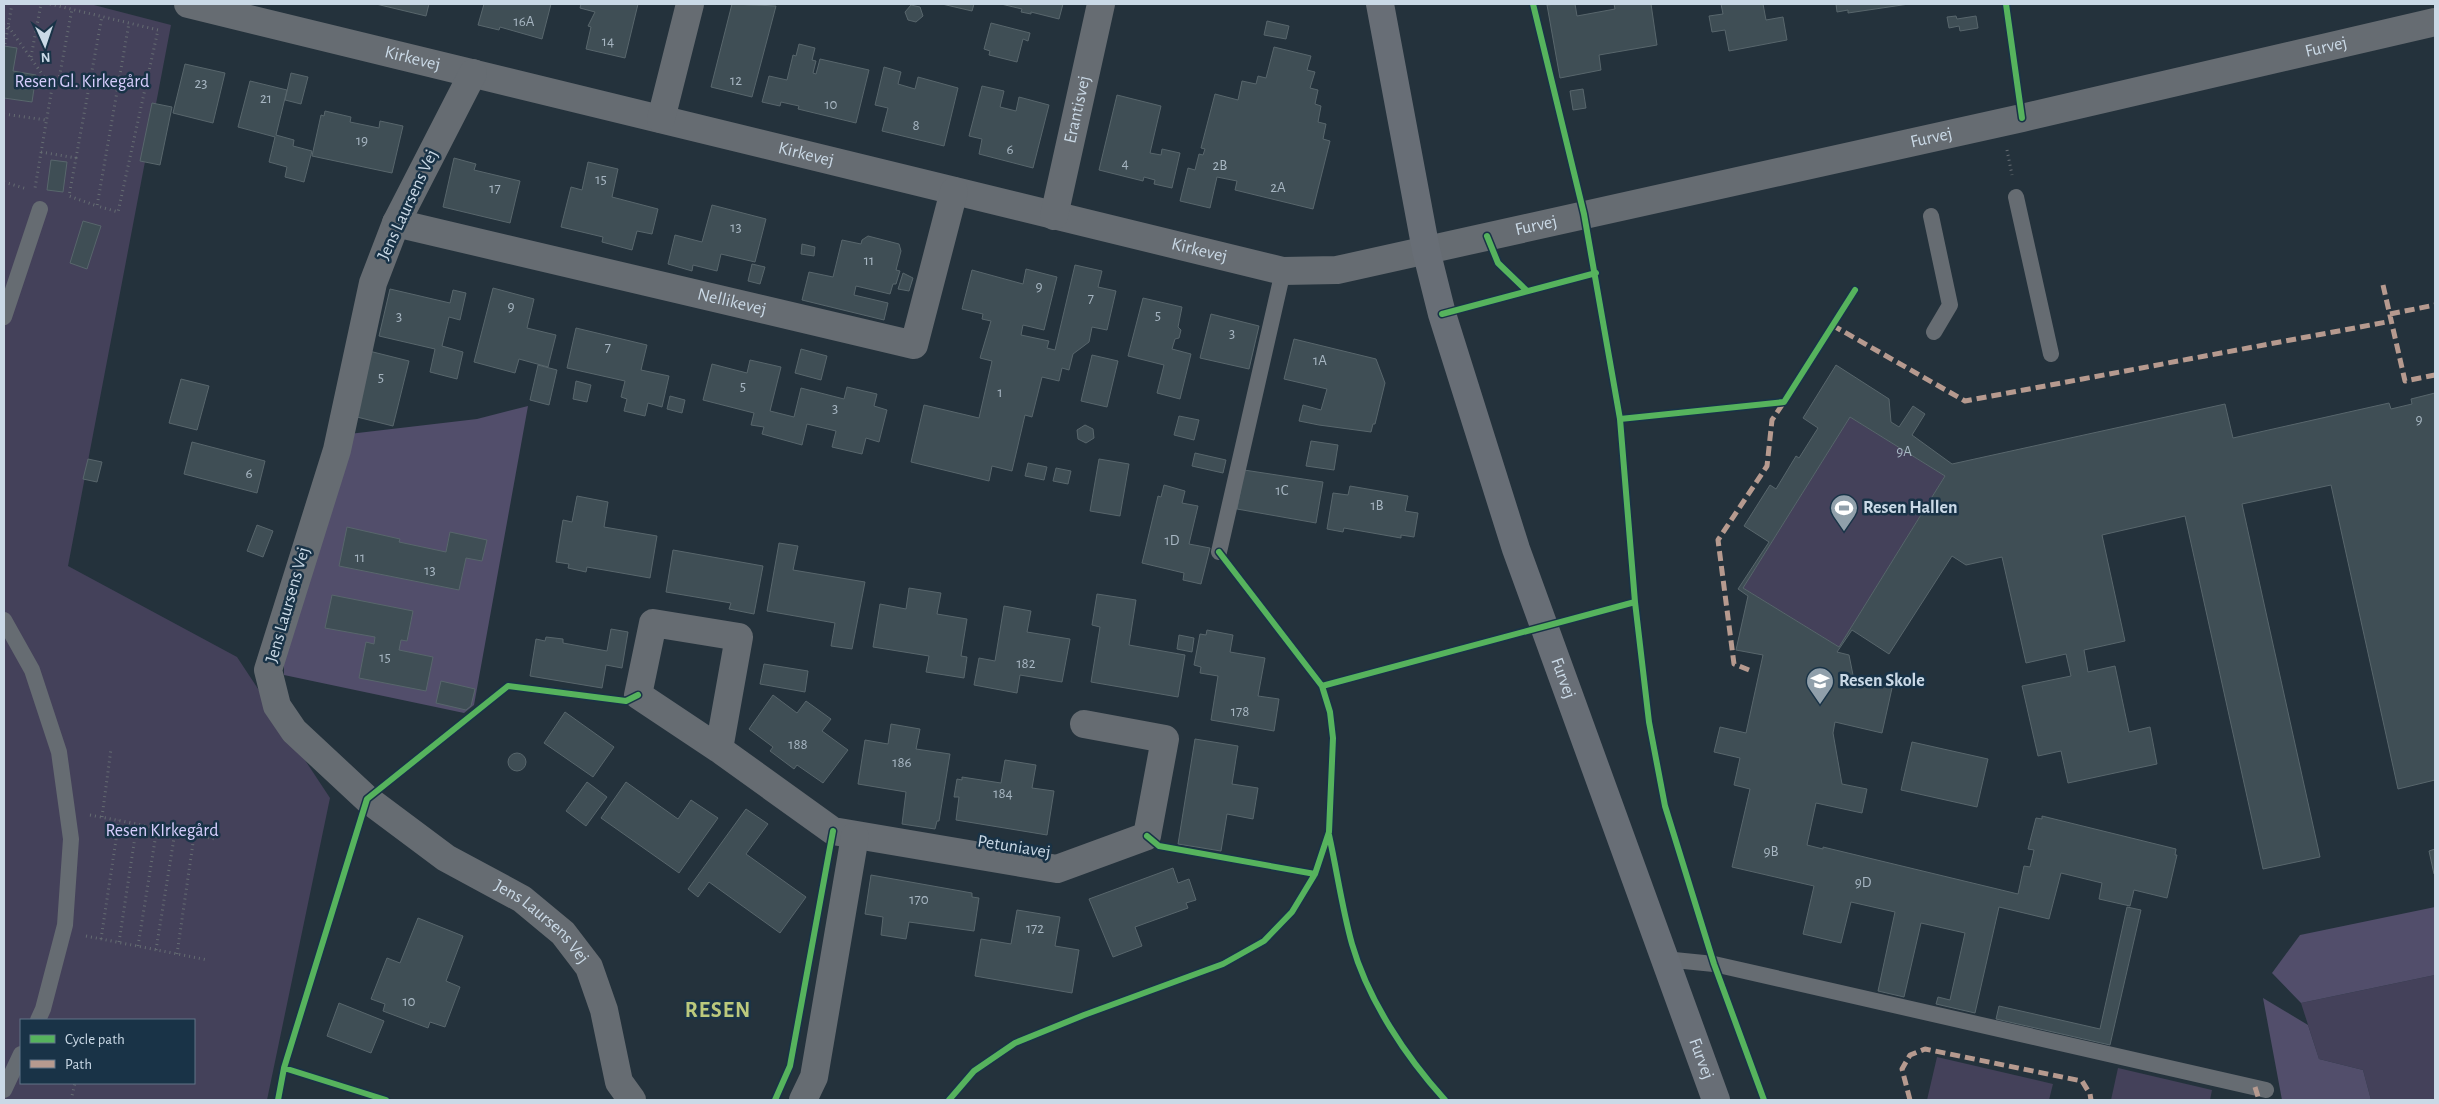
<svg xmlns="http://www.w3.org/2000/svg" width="2439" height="1104" viewBox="0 0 2439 1104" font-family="'Alegreya Sans',sans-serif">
  <rect width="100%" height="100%" fill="#24323c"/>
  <path fill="#44415a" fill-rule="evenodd" d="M4,4H90L171,25L68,566L237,657L330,798L267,1100H4ZM21,1020H194V1083H21Z
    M1850,417L1945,476L1839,647L1743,588Z
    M2435,975V1100H2371L2363,1070L2319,1059L2301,1003Z
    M1937,1057L2053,1084L2049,1100H1927Z
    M2118,1068L2212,1090L2210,1100H2111Z"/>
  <path fill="#524e6b" d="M528,406L474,705L464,713L284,675V661L349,434L477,419Z
    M2435,907V975L2301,1003L2272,973L2300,935Z
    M2263,998L2308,1025L2319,1059L2363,1070L2371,1100H2282Z"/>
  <path fill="#3f4e55" stroke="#58666c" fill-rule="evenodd" d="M376,4H429L426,16Z
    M484,4H551L542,39L500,27L499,30L478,25Z
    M581,4H638L625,58L586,49L591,27L588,26L595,12L580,8Z
    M732,4L776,6L752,97L711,87Z
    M942,4H974L972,11Z
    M1001,4H1063L1059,19L1031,12V14L1021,12L1022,9Z
    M1556,4H1575L1577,16L1615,9L1614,4H1651L1657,45L1599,55L1601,70L1560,78L1547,5Z
    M1721,4H1763L1766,20L1783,17L1787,40L1729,51L1725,30L1712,32L1709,16L1723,14Z
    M1836,4H1909L1848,13V10L1837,12Z
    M911,5L920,7L923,16L916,22L908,20L905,12Z
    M1956,16L1957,19L1976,16L1978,28L1960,31L1959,26L1949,28L1947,17Z
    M1267,21L1289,26L1286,39L1264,35Z
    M991,23L1030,33L1028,41L1023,39L1017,62L989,55L990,51L984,49Z
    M799,44L815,48L812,60L816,61L813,73L816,74L820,59L869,70L856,123L798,109L799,106L781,102L780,106L762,102L769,76L787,80L793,55L796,56Z
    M4,46L17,48L13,71L36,75L32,102L4,98V102Z
    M1274,47L1311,56L1307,70L1315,72L1310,88L1318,90L1315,104L1321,106L1318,122L1326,124L1323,139L1330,141L1313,209L1235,190L1237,181L1217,177L1210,208L1180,201L1188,168L1195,170L1199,154L1203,155L1205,149L1201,148L1215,94L1238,100L1242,81L1256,84L1258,76L1266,78Z
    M185,64L225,73L213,123L173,113Z
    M884,67L901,72L898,84L915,89L918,77L958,88L944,146L882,131L888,108L875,105Z
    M291,73L308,77L301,104L285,100Z
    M250,81L287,90L276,135L294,140L293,146L312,151L304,182L285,177L287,167L269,162L275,137L238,127Z
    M982,86L1004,91L1000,107L1016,111L1019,97L1049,105L1033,168L979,154L982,139L969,136Z
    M1583,89L1586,108L1573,110L1570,91Z
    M1117,95L1161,106L1150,153L1161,155L1162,149L1180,153L1172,188L1154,184L1155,180L1144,177L1143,181L1099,170Z
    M152,103L172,107L160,165L140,161Z
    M325,111L351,117L350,122L379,128L380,121L403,126L392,173L312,156L321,115L324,116Z
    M454,158L476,164L474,170L520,181L510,223L443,207Z
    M51,160L67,162L63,192L47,190Z
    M588,162L618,169L612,197L658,209L652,234L637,231L632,250L602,242L603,237L561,227L571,187L582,190Z
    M712,205L766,219L755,262L721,254L717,271L693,265L692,271L668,264L675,235L702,242Z
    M83,221L101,226L87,269L70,263Z
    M868,236L899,244L901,251L896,270L900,271L896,284H893L890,294L856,286L854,295L888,303L884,320L802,300L809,272L833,277L842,240L861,244L862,240Z
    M802,244L815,247L814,256L801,254Z
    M752,264L765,267L760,284L748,281Z
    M1075,265L1102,271L1098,287L1116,291L1107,330L1092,327L1089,342L1073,354L1069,370L1062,368L1059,381L1042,377L1032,417L1025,415L1012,471L992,466L989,481L911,462L924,405L979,418L992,361L980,358L991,321L982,319L983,314L962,309L972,270L1023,284L1026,269L1057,277L1044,330L1023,325L1021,335L1049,341L1047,348L1055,350Z
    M903,273L913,278L909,291L898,289Z
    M493,288L534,299L527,328L556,335L548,367L519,359L515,373L474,362Z
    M390,289L450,303L453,290L466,293L460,320L449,317L442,346L463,352L457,379L430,372L435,349L379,336Z
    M1143,298L1182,307L1178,327L1181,330L1179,338L1175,339L1172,349L1191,354L1180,399L1157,393L1164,365L1128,356Z
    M1211,314L1259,326L1249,369L1200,358Z
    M576,328L647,345L641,370L669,376L662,407L648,403L645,416L624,411L627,399L621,397L625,381L567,368Z
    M1294,339L1376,359L1385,383L1375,424H1373L1371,432L1319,425L1299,421L1303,405L1321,410L1327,389L1284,379Z
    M801,349L827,356L821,380L795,373Z
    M369,351L409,361L393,426L353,416Z
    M1092,355L1118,361L1107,407L1081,401Z
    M750,360L781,367L770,411L794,417L801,388L844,399L847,387L877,394L874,406L887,410L879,442L866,438L862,454L832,447L836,431L807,424L802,445L762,434L764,427L751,425L754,413L703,400L712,364L747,373Z
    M538,365L557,370L549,405L530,400Z
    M1836,365L1889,399L1891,422L1899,427L1913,406L1925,414L1912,435L1952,464L2225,404L2233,438L2389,403L2391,409L2412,404L2411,399L2435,393V780L2398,789L2331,485L2242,504L2320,857L2263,869L2185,516L2102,535L2125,641L2084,650L2088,672L2115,666L2129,732L2150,727L2157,764L2068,783L2061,751L2038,756L2022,686L2071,676L2066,654L2026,663L2002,557L1966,565L1952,556L1889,654L1852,630L1837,652L1849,655L1854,680L1892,688L1882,733L1835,722L1833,733L1842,784L1867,789L1862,813L1816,803L1807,845L1823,849V847L2018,894L2024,866L2030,867L2034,850L2028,849L2036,818L2042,819V816L2176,849L2175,855H2177L2167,898L2134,890L2130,906L2099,899L2102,883L2061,873L2049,919L1999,907L1975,1013L1936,1004L1938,997L1950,1000L1965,933L1921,923L1904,997L1878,991L1895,912L1851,902L1841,943L1803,934L1814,886L1732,867L1750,789L1734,785L1740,758L1714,752L1720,727L1746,733L1763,655L1736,650L1748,596L1738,589L1769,542L1744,526L1770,485L1776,489L1796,456L1799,458L1818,428L1803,418ZM1850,417L1945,476L1839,647L1743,588Z
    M181,379L209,386L197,430L169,423Z
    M576,381L591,385L587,402L573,399Z
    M670,396L685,400L682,413L667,409Z
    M1179,416L1199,420L1194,440L1174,435Z
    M1085,425L1093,429L1094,438L1086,443L1078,439L1077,430Z
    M1311,441L1338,445L1334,470L1306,466Z
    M192,442L265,461L257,493L184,474Z
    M1195,453L1226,460L1223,473L1192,466Z
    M88,459L102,462L97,482L83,479Z
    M1099,459L1129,464L1120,516L1090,511Z
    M1028,463L1047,467L1044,480L1025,476Z
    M1056,468L1071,471L1068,484L1053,481Z
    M1244,470L1323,482L1316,523L1237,509Z
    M1164,485L1185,491L1182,503L1198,506L1189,544L1210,548L1201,584L1183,580L1184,573L1142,563L1158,496L1161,497Z
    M1350,486L1408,496L1405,511L1418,513L1414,537L1401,535V538L1344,528L1343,532L1327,529L1333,493L1348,495Z
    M577,496L608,502L604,527L657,536L650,578L587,567L586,572L568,568L569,564L556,562L563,520L572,522Z
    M257,525L273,531L263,557L247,551Z
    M347,527L400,539L399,542L446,552L450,532L487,540L482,561L466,558L459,590L339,566Z
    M779,543L798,546L793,570L865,582L852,649L831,646L835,623L767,611Z
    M673,550L763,566L754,614L729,609L731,603L666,592Z
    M909,588L941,593L937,614L967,619L961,656L967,657L964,678L926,672L929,656L873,647L880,604L906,609Z
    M1097,594L1136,600L1129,645L1185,655L1178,697L1091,682L1100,627L1092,625Z
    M332,595L413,611L407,641L401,640L399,650L433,657L426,691L359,678L366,642L374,644L375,637L325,628Z
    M1004,606L1031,611L1027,632L1070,639L1062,682L1020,675L1017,693L974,685L979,658L995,661Z
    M611,629L628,632L622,668L606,665L602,688L530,676L536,639L545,641L546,637L563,639V643L607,651Z
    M1207,630L1233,635L1230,652L1265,658L1258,696L1279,699L1274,731L1211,720L1218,676L1200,673L1201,667L1194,665L1200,634L1206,635Z
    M1179,635L1194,638L1192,652L1177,649Z
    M764,664L808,671L805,692L760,684Z
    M441,681L475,689L471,706L466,710L436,703Z
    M773,695L797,713L806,701L831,719L822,731L848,750L823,783L797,765L794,769L770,751L773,747L749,729Z
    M565,712L614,747L593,777L544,743Z
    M891,724L920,729L916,749L950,754L939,821H937L935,829L902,824L906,792L858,784L865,740L888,744Z
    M1195,739L1238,746L1232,784L1258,788L1253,819L1227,814L1221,851L1178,844Z
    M1912,742L1988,759L1977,807L1901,790Z
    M508 762a9 9 0 1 1 18 0a9 9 0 1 1-18 0Z
    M1005,760L1036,765L1032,788L1054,791L1047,835L956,820L959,797H954L957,779L962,780V777L1001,783Z
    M587,782L607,797L586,826L566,811Z
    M626,782L678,819L691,800L718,818L679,873L601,818Z
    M746,809L768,824L746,854L806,897L780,933L709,882L698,897L688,889Z
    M2435,849V874H2434L2429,851Z
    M1173,868L1178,883L1189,879L1196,900L1186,903L1188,908L1135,927L1142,946L1113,957L1089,899Z
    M871,875L972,893V897L979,898L974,931L909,922L906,939L881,935L883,917L865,914Z
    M2127,907L2141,910L2110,1045L1996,1019L1999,1006L2100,1029Z
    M1017,910L1060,917L1055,946L1079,950L1072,993L975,976L981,939L1011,944Z
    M418,918L463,936L446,981L460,987L445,1027L430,1022L428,1028L383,1011L385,1004L371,999L387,958L400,963Z
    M339,1003L384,1021L371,1053L327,1036Z"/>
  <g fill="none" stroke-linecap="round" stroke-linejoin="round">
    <path stroke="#656c72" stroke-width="3" stroke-dasharray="1 4" stroke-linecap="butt" d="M50,4L158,30L118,212L97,206
      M4,25L8,26L52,88L35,188
      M5,44L12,4
      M31,57L41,4
      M52,88L58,84L72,9
      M4,114L46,120
      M2007,150L2012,175
      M41,152L76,158L69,196L97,206L129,23
      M76,158L102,16
      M4,182L27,189
      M90,815L215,839
      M102,817L111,749
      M86,936L208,960
      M101,939L119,820
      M119,942L137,824
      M138,946L157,828
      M156,950L175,832
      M177,954L194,836
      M71,1100L75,1083"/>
    <path stroke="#666c72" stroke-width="16" d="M2016,197L2051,354
      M1931,216L1950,305L1934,332
      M4,317L40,209
      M1219,552L1283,271
      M4,620L32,670L59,752L71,839L65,925L43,1009L38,1020
      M1664,959L1714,964L2266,1090
      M4,1090L21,1054"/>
    <g stroke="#666c72" stroke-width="28">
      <path id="s1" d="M188,4L1283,271L1337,270L2022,118L2435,22"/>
      <path id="s2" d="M473,73L396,223L373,283L337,450L268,670L277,706L294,731L367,799L446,858L522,899L563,933L589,967L604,1010L619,1082L632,1100"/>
      <path d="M661,119L690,4"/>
      <path id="s3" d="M1054,216L1101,4"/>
      <path id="s4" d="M396,223L914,345L954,191"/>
      <path d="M719,749L739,637L653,623L638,695L719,749L833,831L1057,869L1147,836L1165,739L1084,724"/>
      <path d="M803,1100L814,1077L855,836"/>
    </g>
    <path stroke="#686e76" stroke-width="28" id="s5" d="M1380,4L1426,250L1442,314L1516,549L1716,1100"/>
    <path stroke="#b69a8f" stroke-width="5" stroke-dasharray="10 5" stroke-linecap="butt" d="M2383,285L2405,381L2435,375
      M2390,314L2435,305
      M1832,325L1965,401L2392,321
      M1749,670L1734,664L1718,540L1767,466L1772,420L1784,402
      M2255,1087L2259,1100
      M1910,1100L1902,1069L1910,1055L1925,1049L2082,1081L2090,1094L2091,1100"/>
    <g stroke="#193347" stroke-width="9">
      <path id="cycleway" d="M1533,4L1584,214L1620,419L1635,602L1649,722L1665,806L1714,964L1764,1100
        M2006,4L2022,118
        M1487,236L1498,263L1526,290
        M1442,314L1596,273
        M1620,419L1784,402L1855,290
        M1322,686L1635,602
        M1329,835C1337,871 1342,908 1352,944C1368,1000 1406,1057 1445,1100
        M1147,836L1159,846L1315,874
        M284,1068L386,1100
        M278,1100L284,1068L367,799L508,686L626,701L638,695
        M775,1100L790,1066L833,831
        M949,1100L974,1071L1015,1043L1084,1015L1223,964L1264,941L1292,912L1315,874L1329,832L1333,738L1330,712L1322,686L1219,552"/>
    </g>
    <use href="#cycleway" stroke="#56b35d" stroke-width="6"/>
  </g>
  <defs>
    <g id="stadium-pin" transform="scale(1.4375)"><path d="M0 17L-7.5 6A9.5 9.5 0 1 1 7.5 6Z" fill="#909faa" stroke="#193347"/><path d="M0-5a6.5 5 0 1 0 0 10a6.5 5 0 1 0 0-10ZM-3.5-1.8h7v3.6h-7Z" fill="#fff"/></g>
    <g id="school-pin" transform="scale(1.4375)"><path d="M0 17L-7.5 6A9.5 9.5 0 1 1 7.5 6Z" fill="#909faa" stroke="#193347"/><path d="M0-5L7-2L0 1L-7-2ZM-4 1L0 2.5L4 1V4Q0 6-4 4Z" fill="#fff"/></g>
  </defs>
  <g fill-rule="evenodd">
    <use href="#stadium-pin" x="1844" y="508"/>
    <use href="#school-pin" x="1820" y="681"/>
  </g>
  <g text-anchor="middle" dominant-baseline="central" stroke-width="5" stroke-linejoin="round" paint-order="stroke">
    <g font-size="15" fill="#a7b6c2">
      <text x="524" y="21">16A</text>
      <text x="608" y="41">14</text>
      <text x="736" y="80">12</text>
      <text x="201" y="83">23</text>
      <text x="266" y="98">21</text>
      <text x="831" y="104">10</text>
      <text x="916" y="125">8</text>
      <text x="362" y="140">19</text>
      <text x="1010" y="149">6</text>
      <text x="1125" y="163">4</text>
      <text x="1220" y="165">2B</text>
      <text x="601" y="179">15</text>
      <text x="1278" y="187">2A</text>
      <text x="495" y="188">17</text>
      <text x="736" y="227">13</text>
      <text x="869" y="260">11</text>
      <text x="1039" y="286">9</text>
      <text x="1091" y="298">7</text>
      <text x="511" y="306">9</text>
      <text x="1158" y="315">5</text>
      <text x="399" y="316">3</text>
      <text x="1232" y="333">3</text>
      <text x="608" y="347">7</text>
      <text x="1320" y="360">1A</text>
      <text x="381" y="377">5</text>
      <text x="743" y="386">5</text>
      <text x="1000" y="392">1</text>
      <text x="835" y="408">3</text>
      <text x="2419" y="419">9</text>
      <text x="1904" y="451">9A</text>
      <text x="249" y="473">6</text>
      <text x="1282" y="490">1C</text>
      <text x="1377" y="505">1B</text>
      <text x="1172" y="540">1D</text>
      <text x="360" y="557">11</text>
      <text x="430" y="570">13</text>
      <text x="385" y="657">15</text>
      <text x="1026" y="663">182</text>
      <text x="1240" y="711">178</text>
      <text x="798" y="744">188</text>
      <text x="902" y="762">186</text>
      <text x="1003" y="793">184</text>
      <text x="1771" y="851">9B</text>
      <text x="1863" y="882">9D</text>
      <text x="919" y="899">170</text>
      <text x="1035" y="928">172</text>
      <text x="409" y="1001">10</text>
    </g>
    <g font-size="18" fill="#cad9e6" stroke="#193347">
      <text stroke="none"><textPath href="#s1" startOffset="2195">Furvej</textPath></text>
      <text stroke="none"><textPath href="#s1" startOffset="231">Kirkevej</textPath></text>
      <text stroke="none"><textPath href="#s3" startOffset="109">Erantisvej</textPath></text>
      <text stroke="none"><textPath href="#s1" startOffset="1790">Furvej</textPath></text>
      <text stroke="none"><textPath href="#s1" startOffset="636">Kirkevej</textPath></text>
      <text transform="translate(408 205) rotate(-65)">Jens Laursens Vej</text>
      <text stroke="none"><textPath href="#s1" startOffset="1385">Furvej</textPath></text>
      <text stroke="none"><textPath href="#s1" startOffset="1041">Kirkevej</textPath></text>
      <text stroke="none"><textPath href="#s4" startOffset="345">Nellikevej</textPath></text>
      <text transform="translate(288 605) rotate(-74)">Jens Laursens Vej</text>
      <text stroke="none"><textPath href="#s5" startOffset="700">Furvej</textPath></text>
      <text transform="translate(1014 847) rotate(9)">Petuniavej</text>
      <text stroke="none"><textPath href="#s2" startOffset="1016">Jens Laursens Vej</textPath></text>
      <text stroke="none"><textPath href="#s5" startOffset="1105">Furvej</textPath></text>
    </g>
    <g font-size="18" fill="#d7cefd" stroke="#193347">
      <text x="82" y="82">Resen Gl. Kirkegård</text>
      <text x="162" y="831">Resen KIrkegård</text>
    </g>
    <g font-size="18" font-weight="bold" fill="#cad9e6" stroke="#193347" text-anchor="start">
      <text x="1863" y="508">Resen Hallen</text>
      <text x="1839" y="681">Resen Skole</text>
    </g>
    <g font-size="22" font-weight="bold" letter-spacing="1" fill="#bbc97d" stroke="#193347">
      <text x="718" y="1010">RESEN</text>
    </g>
  </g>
  <rect width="2439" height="1104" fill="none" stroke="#cad9e6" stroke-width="10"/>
  <rect x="20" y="1019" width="175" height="65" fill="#193347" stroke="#607587"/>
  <rect x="30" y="1035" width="25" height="8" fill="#56b35d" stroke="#607587"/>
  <text x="65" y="1044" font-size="15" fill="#cad9e6">Cycle path</text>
  <rect x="30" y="1060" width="25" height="8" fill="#b69a8f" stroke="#607587"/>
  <text x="65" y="1069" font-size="15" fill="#cad9e6">Path</text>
  <g transform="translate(45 45) rotate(177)" stroke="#193347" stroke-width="4" paint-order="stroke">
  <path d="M0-4L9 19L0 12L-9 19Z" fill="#cad9e6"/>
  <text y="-8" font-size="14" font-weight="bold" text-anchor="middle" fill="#cad9e6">N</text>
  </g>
</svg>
